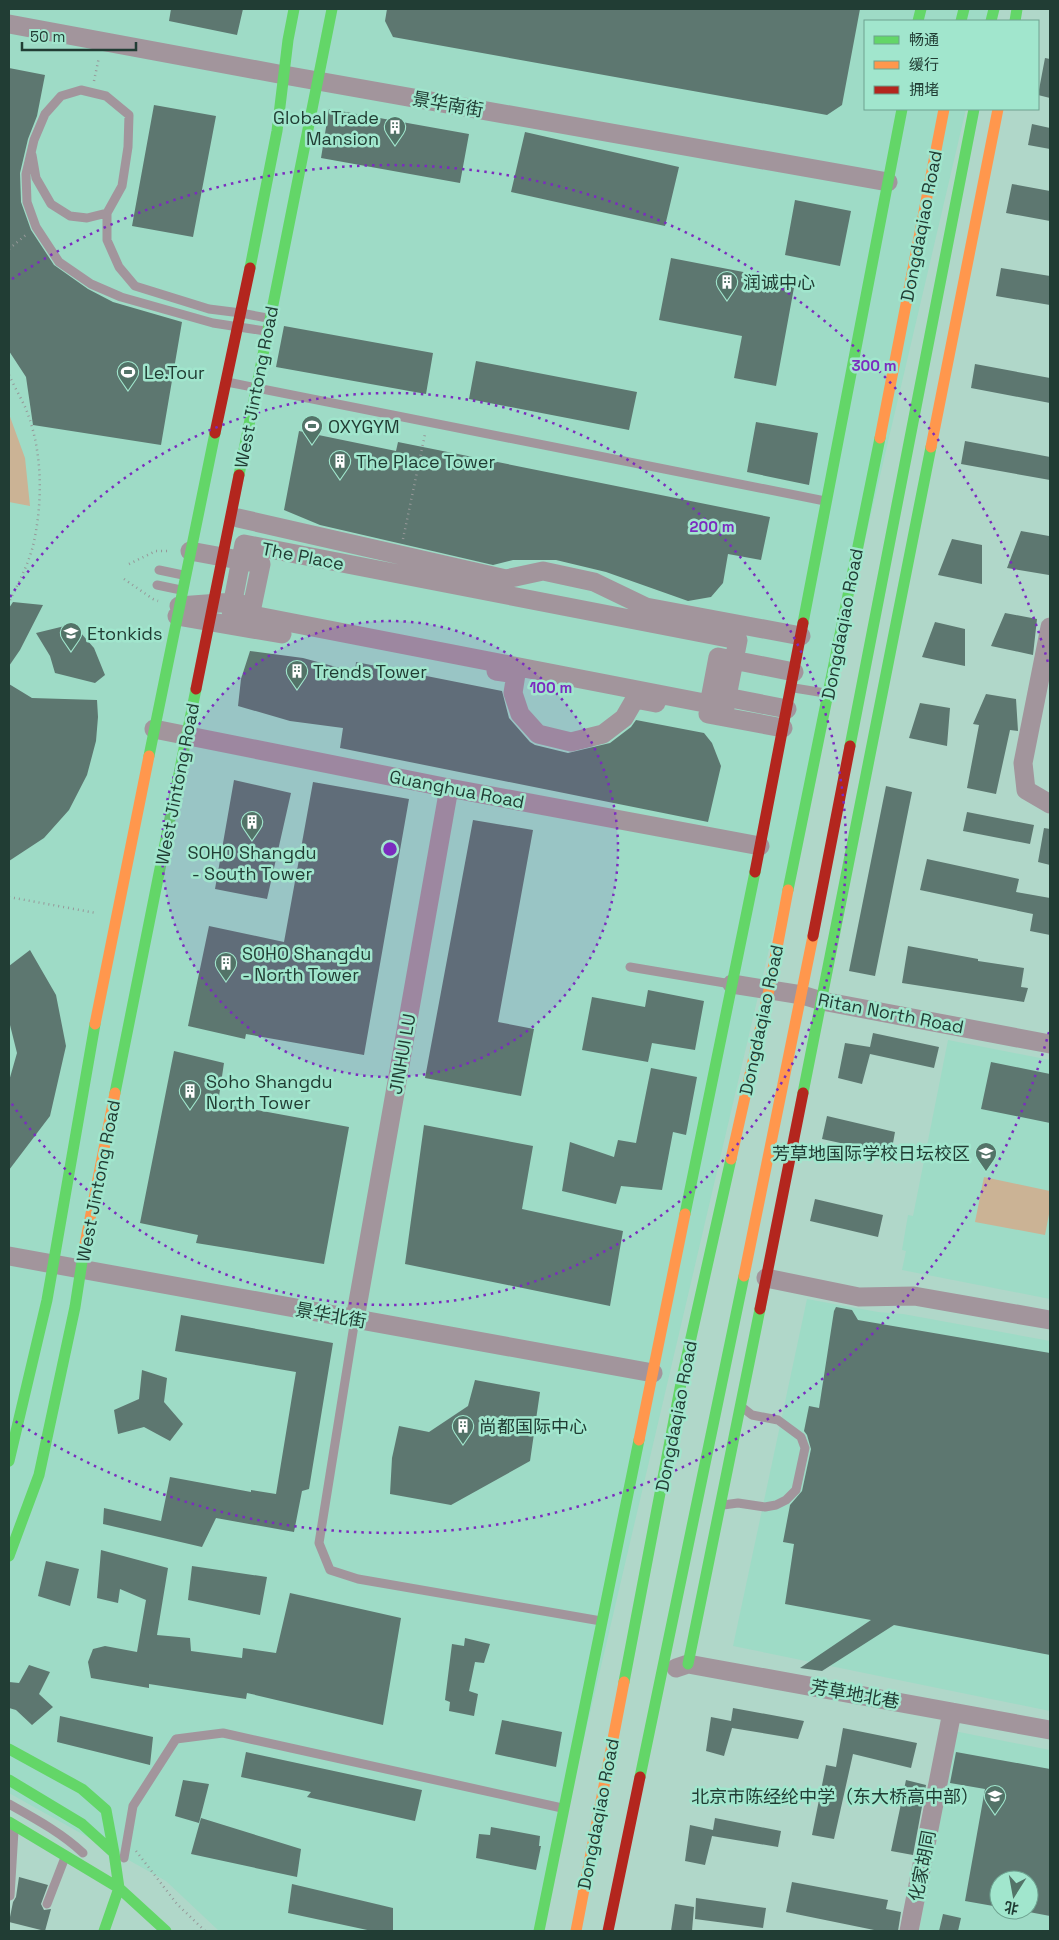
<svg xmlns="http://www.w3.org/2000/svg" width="1059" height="1940" viewBox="0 0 1059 1940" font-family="'Space Grotesk','Noto Sans SC',sans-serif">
  <rect width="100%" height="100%" fill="#b0d7c9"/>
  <path fill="#9edbc6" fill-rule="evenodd" d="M9,9H990L987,21H865V109H966L539,1931H219L166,1881L9,1793Z
    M948,1040L1050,1060V1299L902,1270L906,1251L902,1250L908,1215L913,1216Z
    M807,1299L878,1312L903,1314L1050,1341V1711L733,1646Z
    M954,1731L1050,1750V1931H919ZM999,1880H1029V1910H999Z"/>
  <path fill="#cbb395" d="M9,414L25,458L30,506L9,502Z
    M984,1177L1050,1191V1209L1045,1235L975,1222Z"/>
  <path fill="#5d7770" d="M171,9H243L237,35L169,21Z
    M387,9H860L842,105L827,115L393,37L385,21Z
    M1045,58L1050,59V98L1038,95Z
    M9,68L45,75L37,116L28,139L20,173L21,202L31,230L54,265L88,289L113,302L182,322L161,445L33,425L26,377L9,351Z
    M154,105L216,116L193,237L132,226Z
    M329,109L469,134L460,183L321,158Z
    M1032,124L1050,128V149L1028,145Z
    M525,132L679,167L665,226L511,192Z
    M1012,184L1050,191V221L1006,213Z
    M795,200L851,211L840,266L785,255Z
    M671,258L795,282L776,386L734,378L742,336L659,320Z
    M1001,268L1050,276V305L996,296Z
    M284,326L433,353L426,394L276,367Z
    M476,361L637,392L629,430L469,399Z
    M975,364L1050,378V403L971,388Z
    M756,422L818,433L809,485L747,472Z
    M299,431L396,451L398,442L770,517L761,560L728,554L723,583L711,597L688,601L606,572L556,560H513L493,565L320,525L284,510Z
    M965,441L1050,457V480L961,464Z
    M1021,531L1049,536V575L1007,568Z
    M952,539L982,545V584L938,575Z
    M13,602L43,605L20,650L9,666V608Z
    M1005,613L1037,619L1033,655L991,646Z
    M935,622L965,629V666L922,657Z
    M73,624L94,648L105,675L95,683L55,673L50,656L36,633Z
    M250,651L303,658L355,672L356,662L502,691L509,718L530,742L535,745L568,753L610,743L631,727L636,720L704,733L712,743L721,766L708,822L340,748L343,728L290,721L238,706L241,679Z
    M9,684L32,698L97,700L98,717L96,741L87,775L69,810L44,838L9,861Z
    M986,694L1016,699L1018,731L1010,730L996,794L967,788L979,725L973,724Z
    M920,703L950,708L947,746L909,738Z
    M234,780L291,793L267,899L215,889Z
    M313,782L409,799L364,1055L246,1034L245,1039L188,1026L209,926L284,942Z
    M886,786L912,792L875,976L849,971Z
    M967,812L1034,825L1030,844L963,831Z
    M473,820L533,830L498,1022L534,1029L521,1096L425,1078Z
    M1044,828L1050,829V865L1038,862Z
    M927,859L1019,879L1016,892L1050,898V935L1030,931L1033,914L920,890Z
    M908,946L978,959V961L1024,968L1021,987L1028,988L1024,1002L902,983Z
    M30,950L56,995L66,1046L50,1116L9,1170V1081L17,1053L9,1021V966Z
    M648,990L704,1001L695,1050L652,1043L648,1062L582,1050L592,997L645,1007Z
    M873,1033L939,1047L934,1068L870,1054L862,1084L838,1078L845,1043L870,1047Z
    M174,1051L224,1063L218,1103L349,1127L324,1264L196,1243L198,1235L140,1223Z
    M991,1062L1050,1074V1123L981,1109Z
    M651,1068L697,1077L686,1135L673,1132L662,1190L621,1186L616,1204L562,1191L570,1142L614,1157L618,1140L636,1143Z
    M827,1116L895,1132L891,1154L822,1139Z
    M424,1125L533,1146L522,1209L623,1231L610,1306L405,1264Z
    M815,1199L883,1215L878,1237L810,1221Z
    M836,1307L852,1310L858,1320L1050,1353V1655L894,1625L822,1671L800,1668L871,1620L785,1604L794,1544L783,1542L790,1505L802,1491L811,1449L807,1435L804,1431L809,1406L819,1408L834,1311Z
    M181,1315L333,1343L309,1489L302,1491L294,1532L216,1518L202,1547L103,1524L104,1508L161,1521L170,1477L251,1492V1490L276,1494L296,1372L175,1351Z
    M142,1370L167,1378L164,1402L183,1424L170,1441L144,1427L118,1434L114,1410L139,1399Z
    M475,1380L540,1392L530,1461L451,1505L390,1494L392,1458L399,1426L429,1432L468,1406Z
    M101,1550L168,1568L157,1635L190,1638L191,1651L242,1658L243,1648L276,1653L290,1593L401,1618L383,1725L247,1693L246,1699L149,1684V1688L91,1678L88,1662L93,1649L105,1646L137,1652L146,1600L120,1589L118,1603L97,1598Z
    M46,1561L79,1569L70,1606L38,1596Z
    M192,1566L267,1577L260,1615L188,1600Z
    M465,1638L490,1644L484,1663L475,1662L469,1691L478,1694L474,1716L449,1711L450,1702L445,1700L452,1644L464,1646Z
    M29,1665L50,1672L39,1694L53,1707L32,1725L16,1710L9,1708V1682L19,1683Z
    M733,1708L804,1721L798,1739L732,1728L724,1756L706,1751L711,1717L731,1721Z
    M60,1716L153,1737L150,1765L57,1742Z
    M502,1720L562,1732L556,1767L495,1754Z
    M843,1728L917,1743L911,1768L853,1754L834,1839L812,1835L826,1765L836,1767Z
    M246,1752L422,1790L415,1821L307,1797L311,1792L241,1777Z
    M956,1752L1050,1769V1916L1029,1912V1880H999V1907L965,1901L985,1789L950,1783Z
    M183,1780L209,1784L199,1823L175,1816Z
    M906,1780L926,1785L913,1855L891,1851Z
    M201,1818L301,1849L297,1877L191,1854Z
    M715,1818L781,1831L778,1847L712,1836L705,1865L685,1861L690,1825L713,1830Z
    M491,1827L540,1836L539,1846H541L536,1870L476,1858L479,1834L490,1835Z
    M19,1877L48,1885L41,1904L44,1910L51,1909L45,1931L9,1922L13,1902L16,1897Z
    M792,1882L888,1900L886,1909L901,1912L898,1931H879L786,1912Z
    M292,1884L393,1908V1931H372L288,1913Z
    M696,1898L766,1908L763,1928L695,1919Z
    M675,1904L694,1907L692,1931H671Z
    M943,1914L961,1918L958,1931H939Z"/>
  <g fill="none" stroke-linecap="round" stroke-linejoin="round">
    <path stroke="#969899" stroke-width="2.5" stroke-dasharray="1 4" stroke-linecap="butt" d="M94,81L99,57
      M9,249L27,234
      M9,375C14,386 21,398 26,409C43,452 43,502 33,546C28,565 18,584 9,602
      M403,539L425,434
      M129,564L156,551H169
      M124,579L153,599L158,601
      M9,897L96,913
      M136,1851L177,1904L205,1931"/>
    <path stroke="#a2959c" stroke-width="9" d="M32,155L36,178L51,204L70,216L87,218L107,213
      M265,331L213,323L121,297L91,284L59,262L36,227L27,202L26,174L34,140L45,114L61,96L81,90L106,96L129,115L128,147L122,186L107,213V240L119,267L135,286L209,309L241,313L267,318
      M227,382L825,501
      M159,570L183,575
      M157,585L181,590
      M794,688L825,693
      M630,967L731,984
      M355,1319L319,1543L330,1570L358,1579L601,1621
      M723,1505L738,1503L765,1507L776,1505L786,1500L796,1490L805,1448L801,1437L778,1420L752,1415L743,1408
      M9,1804C34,1818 62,1833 83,1853
      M124,1858L133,1806L176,1739L223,1733L562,1808
      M10,1896L14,1831
      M47,1904L64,1860"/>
    <path stroke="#a2959c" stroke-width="19" d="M9,24L284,75L888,182
      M238,518L506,579L543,571L594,582L646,607L801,636
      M244,544L738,640L725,707L231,611Z
      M179,606L233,602L252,607L261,564L190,551
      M177,616L282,634
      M1050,627L1023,763L1026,790L1050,804
      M496,671L516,674L513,693L520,714L538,734L571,742L603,734L624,718L635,699L656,703
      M787,709L711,694L718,657L794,672
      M708,714L783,728
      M154,729L449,788L760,846
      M732,984L802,995L822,1001L1050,1044
      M9,1256L653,1373
      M766,1278L859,1297L914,1296L1050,1320
      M355,1319L449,788
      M676,1668L688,1664L1050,1730
      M909,1931L952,1712"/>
    <path stroke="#63d668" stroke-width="11" d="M918,21L921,9
      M961,21L964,9
      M991,21L994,9
      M1015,21L1017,9
      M250,268L277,131L288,40L294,9
      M239,475L332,9
      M803,623L902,109
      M850,746L974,109
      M149,756L215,433
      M788,890L880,438
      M115,1093L196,689
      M803,1093L931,447
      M685,1214L755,872
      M9,1461L47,1300L95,1024
      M9,1556L39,1475L75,1307L84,1249
      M688,1664L760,1309
      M624,1682L682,1378L731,1159
      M9,1749L82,1789L106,1810L114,1853
      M640,1777L744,1276
      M9,1780L82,1824L114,1853L119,1888L104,1931
      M9,1822L119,1888L166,1931
      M539,1931L639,1440"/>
    <path stroke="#ff974d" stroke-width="11" d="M880,438L944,109
      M931,447L998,109
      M95,1024L149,756
      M731,1159L769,990L788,890
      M84,1249L115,1093
      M744,1276L813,936
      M639,1440L685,1214
      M576,1931L624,1682"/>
    <path stroke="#b3261e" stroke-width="11" d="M215,433L250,268
      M196,689L239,475
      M755,872L803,623
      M813,936L850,746
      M760,1309L803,1093
      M608,1931L640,1777"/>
  </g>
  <circle cx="390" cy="849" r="228" fill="#7b2cbf" fill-opacity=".12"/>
  <g fill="none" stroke="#7b2cbf" stroke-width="2.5" stroke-dasharray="2.5 5">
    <circle cx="390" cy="849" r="228"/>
    <path d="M10 597A456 456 0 1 1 10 1101"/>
    <path d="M1049 1032A684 684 0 0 1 12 1419M12 279A684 684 0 0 1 1049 666"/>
  </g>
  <defs>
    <g id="building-pin" transform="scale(1.125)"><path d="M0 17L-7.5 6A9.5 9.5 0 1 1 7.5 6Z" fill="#537368" stroke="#a1e6cd"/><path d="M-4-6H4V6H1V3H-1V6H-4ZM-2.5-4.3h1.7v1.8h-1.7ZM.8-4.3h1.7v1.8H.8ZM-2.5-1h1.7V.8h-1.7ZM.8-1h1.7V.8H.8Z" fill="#fff"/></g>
    <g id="stadium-pin" transform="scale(1.125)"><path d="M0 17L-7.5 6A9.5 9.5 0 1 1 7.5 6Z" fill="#537368" stroke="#a1e6cd"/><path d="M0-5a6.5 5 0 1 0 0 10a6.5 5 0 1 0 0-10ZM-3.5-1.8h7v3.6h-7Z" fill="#fff"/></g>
    <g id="school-pin" transform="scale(1.125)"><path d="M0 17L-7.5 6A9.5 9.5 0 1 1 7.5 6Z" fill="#537368" stroke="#a1e6cd"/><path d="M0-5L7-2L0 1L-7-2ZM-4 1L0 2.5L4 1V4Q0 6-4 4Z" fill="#fff"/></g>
  </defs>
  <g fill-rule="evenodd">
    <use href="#building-pin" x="395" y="127"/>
    <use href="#building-pin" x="727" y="282"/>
    <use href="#stadium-pin" x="128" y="372"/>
    <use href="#stadium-pin" x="312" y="426"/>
    <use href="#building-pin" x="340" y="461"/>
    <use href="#school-pin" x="71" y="633"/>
    <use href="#building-pin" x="297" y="671"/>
    <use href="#building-pin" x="252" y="822"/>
    <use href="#building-pin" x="226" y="963"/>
    <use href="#building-pin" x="190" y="1091"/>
    <use href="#school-pin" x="986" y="1153"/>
    <use href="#building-pin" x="463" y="1426"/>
    <use href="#school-pin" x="995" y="1796"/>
  </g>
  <g text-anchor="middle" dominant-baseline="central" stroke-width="5" stroke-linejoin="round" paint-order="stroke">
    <g font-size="18" fill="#213d34" stroke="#a1e6cd">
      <text transform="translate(448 104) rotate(10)">景华南街</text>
      <text transform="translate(921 226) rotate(-79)">Dongdaqiao Road</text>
      <text transform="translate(256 387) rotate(-79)">West Jintong Road</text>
      <text transform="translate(303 556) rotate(11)">The Place</text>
      <text transform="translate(842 624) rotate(-79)">Dongdaqiao Road</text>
      <text transform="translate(177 784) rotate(-79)">West Jintong Road</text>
      <text transform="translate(457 789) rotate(11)">Guanghua Road</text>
      <text transform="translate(891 1013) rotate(11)">Ritan North Road</text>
      <text transform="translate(761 1020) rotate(-78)">Dongdaqiao Road</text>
      <text transform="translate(402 1054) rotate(-80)">JINHUI LU</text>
      <text transform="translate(98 1181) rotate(-79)">West Jintong Road</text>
      <text transform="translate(331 1315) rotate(10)">景华北街</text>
      <text transform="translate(676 1416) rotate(-79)">Dongdaqiao Road</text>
      <text transform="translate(855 1694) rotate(10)">芳草地北巷</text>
      <text transform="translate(598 1814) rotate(-79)">Dongdaqiao Road</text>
      <text transform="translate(922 1866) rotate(-79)">化家胡同</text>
    </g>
    <g font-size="18" fill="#213d34" stroke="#a1e6cd" text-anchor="start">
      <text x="379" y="117" text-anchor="end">Global Trade<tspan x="379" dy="21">Mansion</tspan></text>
      <text x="743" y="282">润诚中心</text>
      <text x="144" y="372">Le.Tour</text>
      <text x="328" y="426">OXYGYM</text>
      <text x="356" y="461">The Place Tower</text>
      <text x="87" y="633">Etonkids</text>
      <text x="313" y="671">Trends Tower</text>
      <text x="252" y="852" text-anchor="middle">SOHO Shangdu<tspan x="252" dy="21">- South Tower</tspan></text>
      <text x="242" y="953">SOHO Shangdu<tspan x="242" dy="21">- North Tower</tspan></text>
      <text x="206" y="1081">Soho Shangdu<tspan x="206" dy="21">North Tower</tspan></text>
      <text x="970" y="1153" text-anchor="end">芳草地国际学校日坛校区</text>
      <text x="479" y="1426">尚都国际中心</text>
      <text x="979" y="1796" text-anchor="end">北京市陈经纶中学（东大桥高中部）</text>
    </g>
  </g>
  <circle cx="390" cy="849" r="8" fill="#7b2cbf" stroke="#a1e6cd" stroke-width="2.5"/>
  <g font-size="15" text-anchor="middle" font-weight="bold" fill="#7b2cbf" stroke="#a1e6cd" stroke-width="5" stroke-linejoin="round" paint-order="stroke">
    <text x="874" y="371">300 m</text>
    <text x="712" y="532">200 m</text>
    <text x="551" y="693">100 m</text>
  </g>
  <rect width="1059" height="1940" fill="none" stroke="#213d34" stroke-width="20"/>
  <rect x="864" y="20" width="175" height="90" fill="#a1e6cd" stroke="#6ea290"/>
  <rect x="874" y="36" width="25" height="8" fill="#63d668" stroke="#6ea290"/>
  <text x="909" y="45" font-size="15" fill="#213d34">畅通</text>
  <rect x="874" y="61" width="25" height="8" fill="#ff974d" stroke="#6ea290"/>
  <text x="909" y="70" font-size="15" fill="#213d34">缓行</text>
  <rect x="874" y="86" width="25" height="8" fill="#b3261e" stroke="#6ea290"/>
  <text x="909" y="95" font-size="15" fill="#213d34">拥堵</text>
  <g transform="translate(1014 1895) rotate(191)"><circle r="24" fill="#a1e6cd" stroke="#6ea290"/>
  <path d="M0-4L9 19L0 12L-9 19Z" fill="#537368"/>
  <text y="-8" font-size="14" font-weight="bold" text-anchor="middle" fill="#213d34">北</text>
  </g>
  <path d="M22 42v8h114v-8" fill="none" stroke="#213d34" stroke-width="2.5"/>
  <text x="30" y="42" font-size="15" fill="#213d34" stroke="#a1e6cd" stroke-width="4" paint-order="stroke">50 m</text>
</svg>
